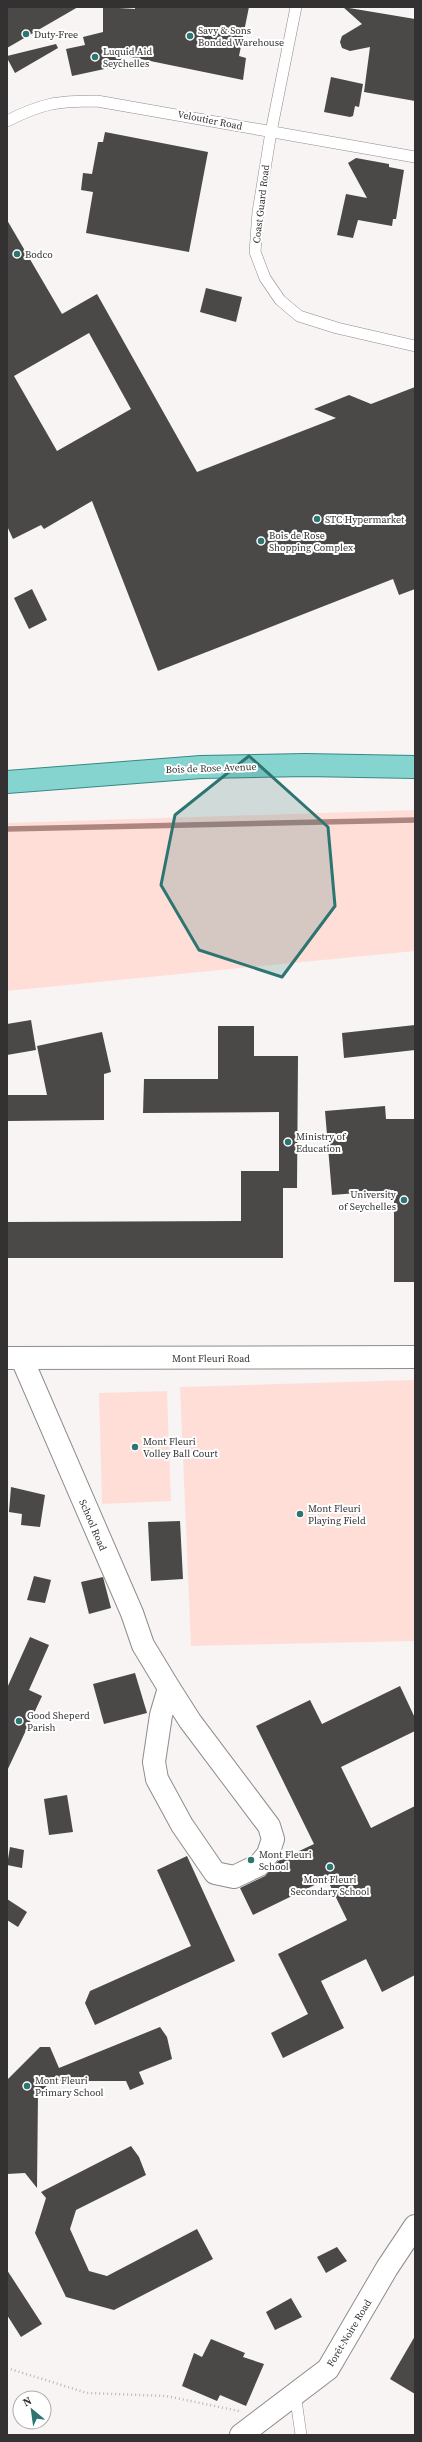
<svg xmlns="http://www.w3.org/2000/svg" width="422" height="2442" viewBox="0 0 422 2442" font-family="'Source Serif 4',serif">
  <rect width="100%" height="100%" fill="#f8f4f3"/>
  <path fill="#ffded8" d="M415,810V951L7,991V823Z
    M415,1380V1641L191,1646L180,1387Z
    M167,1391L171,1501L102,1504L99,1393Z"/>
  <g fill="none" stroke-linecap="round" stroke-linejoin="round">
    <path stroke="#ad8680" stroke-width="5.5" d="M7,829L415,820"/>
  </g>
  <path fill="#4b4848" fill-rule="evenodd" d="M7,7H78L7,48Z
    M103,7L135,9V7H249L239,56L246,58L243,80L121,55L123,65L72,76L66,49L85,45L83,37L103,32Z
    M343,7L415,19V101L364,92L370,47L350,51L342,48L340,42L342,36L362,24Z
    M56,44L58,48L15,73L7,58V56Z
    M331,77L363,84L359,107L355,106L353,116L350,117L324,112Z
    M105,132L208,152L189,252L86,233L93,192L81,190L83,173L92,174L98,142H103Z
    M356,158L389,164V167L404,170L396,219H393L392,226L358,220L353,238L337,235L346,194L367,198L348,163Z
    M7,220L62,314L97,294L197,472L336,418L314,409L349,395L371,404L415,387V589L399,595L393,579L158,671L92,501L44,529L41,525L13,539L7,526ZM89,333L131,409L57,451L14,376Z
    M206,288L242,297L236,322L200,312Z
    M32,589L47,620L29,629L14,598Z
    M31,1020L36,1050L7,1055V1024Z
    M415,1025V1050L344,1058L342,1033Z
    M218,1026H254V1056H298L297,1188H283V1258H7V1222L241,1221V1171H279V1112L143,1113L144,1079H218Z
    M102,1032L111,1072L104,1074V1120L7,1121V1095H47L37,1046Z
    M385,1106L386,1119H415V1282H394V1190L332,1195L325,1111Z
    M11,1487L45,1495L40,1527L21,1525L22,1514L9,1512Z
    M180,1521L183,1579L151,1581L148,1522Z
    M34,1576L51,1580L45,1603L27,1600Z
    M103,1577L111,1608L89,1614L81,1582Z
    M30,1637L49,1645L29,1690L42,1696L7,1771V1688Z
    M135,1673L147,1713L104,1724L93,1684Z
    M400,1686L415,1718V1731L341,1767L371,1828L415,1806V1975L382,1992L366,1959L321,1981L344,2028L283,2058L271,2033L308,2014L278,1954L347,1920L327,1879L253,1915L240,1888L265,1876L278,1861L314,1844L256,1726L310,1700L322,1724Z
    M67,1795L73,1832L49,1835L44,1799Z
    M10,1847L24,1850L22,1868L7,1865Z
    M187,1856L235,1961L95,2025L85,2003L90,1991L191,1946L157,1870Z
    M7,1899L27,1912L18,1927L7,1920Z
    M160,2027L167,2037L172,2059L139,2072L144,2084L130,2090L126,2081H52L38,2094L37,2188L25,2173L7,2174V2080L40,2047H50L59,2068Z
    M131,2146L139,2157L146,2175L76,2210L70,2229L89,2271L107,2276L197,2229L213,2259L114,2310L66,2297L35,2233L46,2198L41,2192Z
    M337,2247L347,2261L326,2273L317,2257Z
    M7,2270L42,2324L21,2337L7,2315Z
    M291,2298L302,2317L275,2330L266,2312Z
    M415,2336V2394L390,2379Z
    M211,2339L245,2353L243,2357L264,2364L246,2406L220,2395L217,2401L182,2386L194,2353L202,2357Z"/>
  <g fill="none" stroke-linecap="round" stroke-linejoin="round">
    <g stroke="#8f8c8b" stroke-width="12">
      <path id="service" d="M296,7L271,132L258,212L255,252L265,278L280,300L299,316L337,328L415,346
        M7,121C43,103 57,101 97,101L415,157
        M295,2393L301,2435"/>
    </g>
    <g stroke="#8f8c8b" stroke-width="24">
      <path id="minor" d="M22,1359L132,1613L143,1645L169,1688L190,1721L269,1826L273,1839L268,1854L259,1865L234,1877L215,1873L182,1825L157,1779L154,1762L161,1715L169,1688
        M241,2435L328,2369L387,2268L415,2226"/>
    </g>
    <g stroke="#8f8c8b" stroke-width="24">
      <path id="secondary" d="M7,1358L415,1357"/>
    </g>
    <g stroke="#358984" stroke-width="24">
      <path id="primary" d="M7,782L201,767L305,765L415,767"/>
    </g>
    <path stroke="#bab7b6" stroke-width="2.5" stroke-dasharray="1 3" stroke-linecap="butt" d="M7,2368L87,2393L166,2396L239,2411"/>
    <use href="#service" stroke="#fff" stroke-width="11"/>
    <use href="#minor" stroke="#fff" stroke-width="22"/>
    <use href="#secondary" stroke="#fff" stroke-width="22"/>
    <use href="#primary" stroke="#86d4d0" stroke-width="22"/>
  </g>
  <path fill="#2d7571" fill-opacity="0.2" stroke="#2d7571" stroke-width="3" stroke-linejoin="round" d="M249,756L328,827L335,906L282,977L199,950L161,885L175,815Z"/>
  <g fill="#2d7571" stroke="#fff" stroke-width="1.5">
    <circle cx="26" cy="34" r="4"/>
    <circle cx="190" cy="36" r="4"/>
    <circle cx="95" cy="57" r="4"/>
    <circle cx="17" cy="254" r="4"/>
    <circle cx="317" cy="519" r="4"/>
    <circle cx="261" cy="541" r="4"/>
    <circle cx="288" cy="1142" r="4"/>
    <circle cx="404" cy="1200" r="4"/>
    <circle cx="135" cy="1447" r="4"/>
    <circle cx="300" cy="1514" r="4"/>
    <circle cx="19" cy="1721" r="4"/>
    <circle cx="251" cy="1860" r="4"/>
    <circle cx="330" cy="1867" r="4"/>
    <circle cx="27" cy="2086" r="4"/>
  </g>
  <g text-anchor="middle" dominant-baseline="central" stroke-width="4" stroke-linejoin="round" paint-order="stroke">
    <g font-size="10" fill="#333131" stroke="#fff" text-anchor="start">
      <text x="198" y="30">Savy &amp; Sons<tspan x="198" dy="12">Bonded Warehouse</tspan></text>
      <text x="34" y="34">Duty-Free</text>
      <text x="103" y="51">Luquid Aid<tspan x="103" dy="12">Seychelles</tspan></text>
      <text x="25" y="254">Bodco</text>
      <text x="325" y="519">STC Hypermarket</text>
      <text x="269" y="535">Bois de Rose<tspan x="269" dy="12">Shopping Complex</tspan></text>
      <text x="296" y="1136">Ministry of<tspan x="296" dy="12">Education</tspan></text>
      <text x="396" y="1194" text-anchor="end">University<tspan x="396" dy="12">of Seychelles</tspan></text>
      <text x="143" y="1441">Mont Fleuri<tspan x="143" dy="12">Volley Ball Court</tspan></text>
      <text x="308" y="1508">Mont Fleuri<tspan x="308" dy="12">Playing Field</tspan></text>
      <text x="27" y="1715">Good Sheperd<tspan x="27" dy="12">Parish</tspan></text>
      <text x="259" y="1854">Mont Fleuri<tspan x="259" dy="12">School</tspan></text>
      <text x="330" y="1879" text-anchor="middle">Mont Fleuri<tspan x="330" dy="12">Secondary School</tspan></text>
      <text x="35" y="2080">Mont Fleuri<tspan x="35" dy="12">Primary School</tspan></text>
    </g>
    <g font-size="10" fill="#333131" stroke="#fff">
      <text transform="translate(210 120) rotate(11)">Veloutier Road</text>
      <text transform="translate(261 204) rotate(-83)">Coast Guard Road</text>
      <text transform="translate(211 768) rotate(-2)">Bois de Rose Avenue</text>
      <text x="211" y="1358">Mont Fleuri Road</text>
      <text transform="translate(93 1525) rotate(67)">School Road</text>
      <text transform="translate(349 2333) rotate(-59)">Forêt-Noire Road</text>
    </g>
  </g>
  <rect width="422" height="2442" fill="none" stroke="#333131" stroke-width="16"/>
  <g transform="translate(32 2410) rotate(331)"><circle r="19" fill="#ffffff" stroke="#adadad"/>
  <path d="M0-3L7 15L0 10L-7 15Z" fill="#2d7571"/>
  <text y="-6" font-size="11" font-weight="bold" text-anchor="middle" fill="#333131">N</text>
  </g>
</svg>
